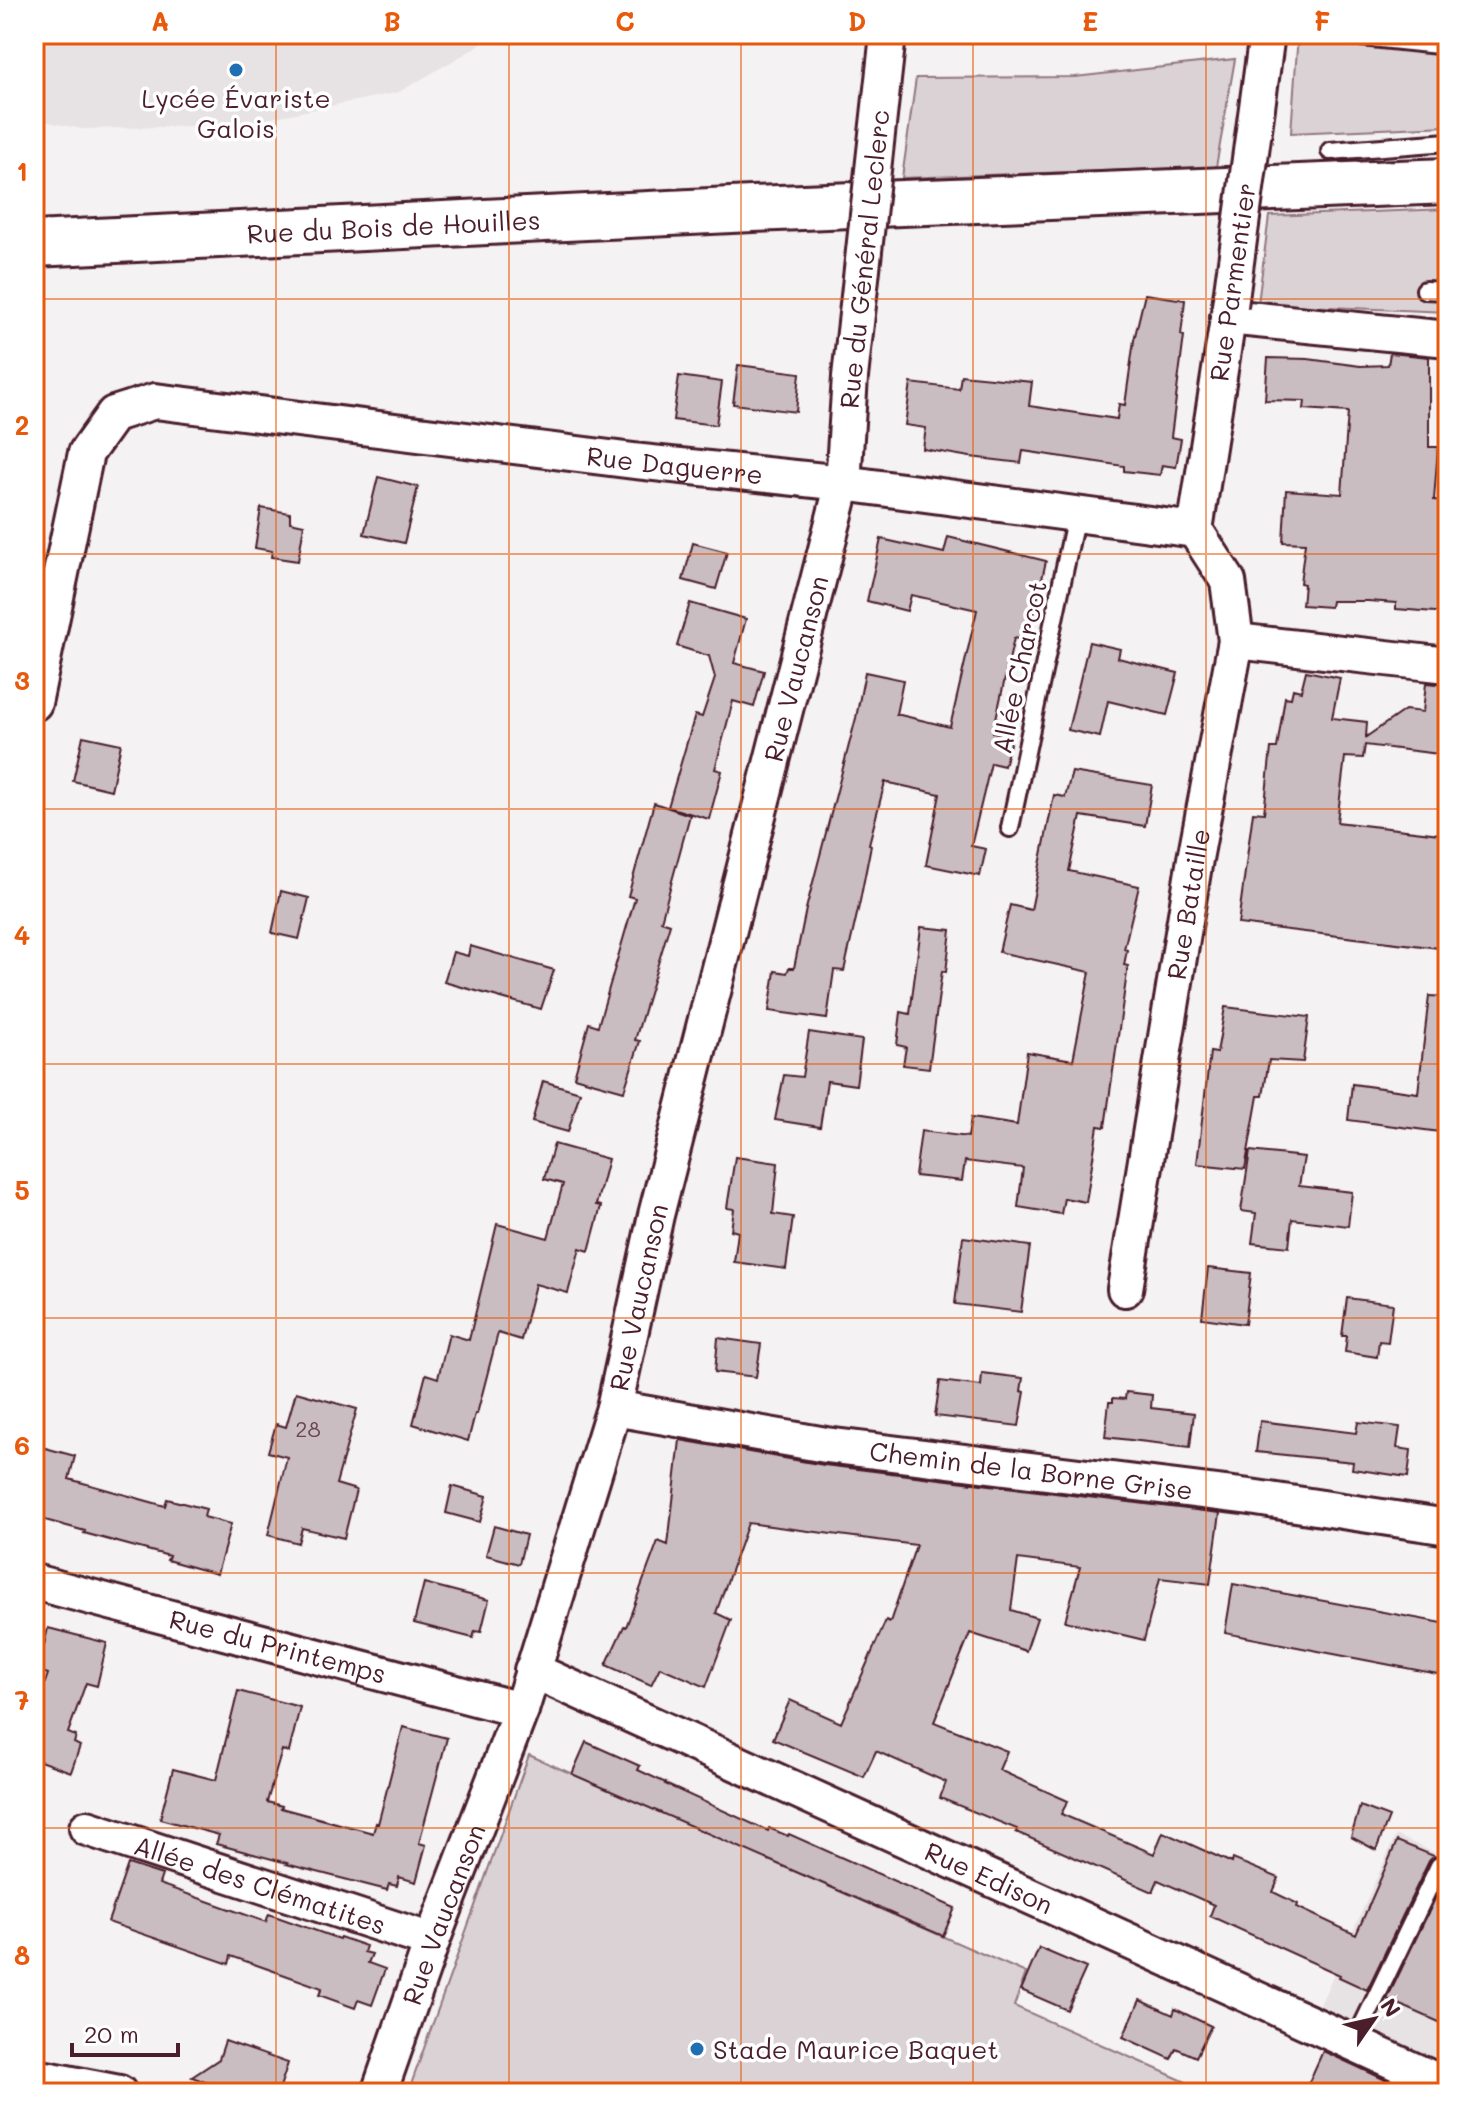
<svg xmlns="http://www.w3.org/2000/svg" width="1482" height="2127" viewBox="0 0 1482 2127" font-family="Mali,sans-serif">
  <rect width="100%" height="100%" fill="#f4f2f2"/>
  <filter id="ink" filterUnits="userSpaceOnUse"><feTurbulence type="fractalNoise" baseFrequency=".0125" numOctaves="2"/><feDisplacementMap in="SourceGraphic" scale="16" xChannelSelector="R" yChannelSelector="G"/><feConvolveMatrix kernelMatrix="1 2 1 2 8 2 1 2 1" color-interpolation-filters="sRGB"/></filter>
  <g filter="url(#ink)">
    <path fill="#e7e2e3" d="M34,34H490L475,48L399,92L237,125L82,129L34,119Z
      M1396,1835L1448,1859V2065L1320,2005Z"/>
    <path fill="#dbd2d5" stroke="#927880" stroke-width="2" d="M1298,34H1448V126L1291,133Z
      M1235,59L1216,167L902,178L916,78L1075,77Z
      M1448,209V312L1258,304L1269,216Z
      M529,1755L1026,1973L1014,2006L1211,2093H408Z"/>
    <path fill="#cabdc1" stroke="#4a1f2b" stroke-width="2" d="M1145,294L1185,300L1181,335L1184,336L1171,437L1181,439L1176,467L1162,465L1160,475L1124,471V466L1023,451L1021,463L970,457L923,449L926,428L905,425L911,383L959,389L961,375L1032,382L1029,406L1117,419L1119,404L1125,405L1134,340Z
      M1390,353L1429,357V447H1438L1434,500L1448,501V613L1396,609V603L1368,601H1331L1330,607L1302,605L1304,584L1300,583L1305,543L1283,542L1286,490L1342,494L1348,412L1304,409L1305,401L1265,400L1268,358L1308,359L1360,366L1388,365Z
      M738,365L800,373L796,412L733,404Z
      M679,376L722,382L716,425L673,420Z
      M378,477L418,487L404,543L364,534Z
      M261,508L290,513V522L304,525L298,561L271,557L272,551L255,548Z
      M948,537L1046,561L1028,641L1014,638L993,732L1012,736L1004,766L991,763L971,846L986,849L980,876L926,865L940,794L885,782L869,844L871,845L860,901L844,971L834,970L827,1019L769,1011L775,971L787,973L789,968H794L806,909L856,718L865,672L903,680L896,714L950,727L977,610L911,595L907,611L867,601L881,539L944,553Z
      M693,543L727,552L716,589L683,580Z
      M690,603L746,619L734,663L764,671L754,707L733,701L715,769L722,771L709,819L668,807L695,715L702,717L715,678L709,656L677,646Z
      M1089,642L1120,649L1118,658L1178,673L1167,715L1108,701L1100,737L1068,730Z
      M1306,671L1340,678L1332,718L1367,722L1366,737L1405,710L1423,712L1426,683L1448,685V755L1365,745L1363,758L1345,757L1337,822L1448,835V949L1238,924L1253,812L1264,813L1271,748H1277L1285,697L1291,698L1293,689L1301,691Z
      M83,736L121,744L111,790L73,781Z
      M1072,772L1152,785L1145,826L1081,816L1069,871L1139,886L1124,949L1127,950L1124,965L1128,966L1105,1127L1098,1126L1086,1202L1064,1198L1061,1214L1018,1207L1023,1168L965,1161L962,1181L915,1176L921,1131L968,1137L971,1118L1017,1125L1027,1052L1073,1060L1090,972L999,952L1010,905L1031,910L1054,795L1065,797Z
      M654,803L690,815L661,921L670,924L635,1040L640,1041L624,1091L574,1077L589,1023L598,1026L635,898L628,896Z
      M281,891L309,898L299,939L272,933Z
      M921,927L951,930L946,972L942,971L929,1068L903,1065L906,1047L897,1045L901,1012L910,1014Z
      M470,946L554,970L541,1009L444,982L453,952L468,956Z
      M1429,996L1448,997V1133L1348,1120L1352,1084L1418,1093Z
      M1225,1007L1309,1017L1303,1062L1269,1060L1263,1096H1258L1245,1169L1197,1164L1210,1052L1217,1053Z
      M809,1032L862,1040L856,1085L827,1081L820,1127L775,1120L784,1075L802,1077Z
      M543,1081L580,1092L568,1132L532,1122Z
      M554,1144L608,1159L596,1205L601,1206L589,1251L580,1248L568,1293L535,1284L521,1340L498,1333L477,1414H475L468,1441L413,1424L426,1374L438,1378L449,1334L469,1340L497,1224L548,1238L563,1184L544,1179Z
      M1250,1151L1304,1157L1299,1186L1352,1192L1348,1226L1292,1219L1289,1247L1252,1243L1256,1213L1241,1211Z
      M735,1157L778,1163L773,1214L793,1217L786,1269L734,1262L738,1232L731,1230L734,1209L727,1208Z
      M963,1237L1030,1246L1021,1312L955,1304Z
      M1208,1268L1251,1273L1245,1324L1202,1318Z
      M1347,1298L1393,1304L1388,1342L1379,1341L1377,1357L1345,1352L1347,1336H1342Z
      M718,1338L761,1344L756,1377L715,1372Z
      M982,1373L1023,1378L1021,1391L1025,1392L1019,1426L935,1416L940,1381L981,1386Z
      M296,1392L357,1409L336,1484L356,1490L344,1538L302,1528L298,1543L268,1535L287,1457L268,1452L276,1424L286,1427Z
      M1126,1392L1152,1395L1151,1408L1194,1413L1190,1447L1105,1437L1109,1402H1113V1398L1125,1399Z
      M1260,1421L1356,1433L1358,1422L1400,1427L1397,1448L1411,1450L1408,1477L1352,1469L1353,1462L1256,1452Z
      M680,1440L824,1465L1220,1513L1210,1584L1160,1578L1144,1640L1065,1621L1080,1567L1018,1559L1011,1610L1037,1618L1026,1651L970,1633L934,1722L1007,1751L999,1770L1068,1801L1061,1814L1154,1854L1163,1832L1232,1863L1233,1859L1279,1878L1273,1892L1298,1904L1297,1907L1356,1935L1397,1841L1434,1856L1429,1861L1367,1990L1339,1977L1340,1975L1210,1916L1214,1905L1158,1880L1153,1892L1016,1832L1017,1829L940,1798L946,1782L876,1751L864,1777L773,1739L790,1700L841,1723L886,1620L890,1622L916,1545L748,1523L716,1613L731,1620L706,1687L660,1667L651,1685L606,1665L624,1626L626,1627L658,1541L668,1545Z
      M34,1445L75,1456L69,1479L165,1506L167,1499L206,1509L204,1517L231,1524L217,1574L167,1560L169,1556L84,1533L85,1531L34,1517Z
      M452,1486L487,1496L480,1522L446,1513Z
      M494,1526L526,1535L519,1564L486,1555Z
      M424,1583L489,1600L481,1632L475,1631L473,1638L414,1623Z
      M1233,1584L1448,1624V1676L1225,1633Z
      M48,1628L107,1643L97,1686L86,1683L68,1733L76,1736L74,1743L80,1746L71,1772L34,1759V1714L48,1674L38,1671Z
      M238,1691L300,1707L289,1752L282,1750L267,1802L282,1806L281,1808L373,1833L376,1823L378,1824L403,1727L447,1738L419,1843L426,1845L416,1882L399,1877L397,1886L389,1884L387,1890L286,1864L287,1863L216,1844L219,1835L160,1819L173,1769L216,1780Z
      M586,1742L640,1766L638,1770L666,1783L665,1784L768,1831L769,1828L788,1836L789,1834L955,1908L943,1936L572,1774Z
      M1360,1806L1389,1817L1376,1850L1351,1837Z
      M128,1864L162,1875L159,1884L266,1922L269,1914L339,1939L340,1937L366,1946L364,1952L372,1954L368,1963L385,1969L372,2005L358,2000L355,2008L319,1995L322,1988L231,1956L229,1964L108,1922Z
      M1444,1880L1448,1881V2026L1387,1999Z
      M1039,1948L1086,1968L1067,2010L1021,1990Z
      M1140,2000L1173,2015L1175,2009L1211,2026L1196,2057L1176,2048L1171,2059L1123,2037Z
      M225,2041L288,2063L278,2093H236L192,2077L219,2059Z
      M1323,2051L1358,2067L1413,2093H1304Z"/>
    <g fill="none" stroke-linecap="round" stroke-linejoin="round">
      <g stroke="#4a1f2b" stroke-width="22">
        <path id="service" d="M1333,34L1448,46
          M1330,151L1448,142
          M1425,290L1448,291
          M1010,828L1076,515
          M1354,2043L1439,1866L1448,1870"/>
      </g>
      <g stroke="#4a1f2b" stroke-width="40">
        <g id="minor">
          <path d="M1228,317L1448,339"/>
          <path d="M1195,530L1230,306"/>
          <path d="M1236,641L1448,665"/>
          <path id="s1" d="M34,703L86,453L114,414L155,401L634,461L843,483L1195,530"/>
          <path id="s2" d="M1125,1289L1195,859L1236,641L1228,581L1195,530"/>
          <path id="s3" d="M614,1408L826,1445L1250,1497L1448,1527"/>
          <path id="s4" d="M34,1582L521,1710"/>
          <path id="s5" d="M532,1670L1448,2086"/>
          <path id="s6" d="M87,1828L432,1941"/>
          <path d="M34,2084L46,2079L119,2093"/>
          <path id="s7" d="M379,2093L432,1941L521,1710L614,1408L656,1215L843,483L850,377"/>
        </g>
      </g>
      <g stroke="#4a1f2b" stroke-width="50">
        <g id="secondary">
          <path id="s8" d="M34,244L752,209L1448,181"/>
        </g>
      </g>
      <use href="#service" stroke="#fff" stroke-width="16"/>
      <use href="#minor" stroke="#fff" stroke-width="34"/>
      <use href="#secondary" stroke="#fff" stroke-width="44"/>
      <g stroke="#4a1f2b" stroke-width="40" stroke-linecap="butt">
        <path id="minor-bridge" d="M1230,306L1267,34
          M850,377L888,35"/>
      </g>
      <use href="#minor-bridge" stroke="#fff" stroke-width="34"/>
    </g>
  </g>
  <path fill="none" stroke="#e8590c" stroke-width="2" stroke-opacity="0.55" d="M276,34V2093M509,34V2093M741,34V2093M973,34V2093M1206,34V2093M34,299H1448M34,554H1448M34,809H1448M34,1064H1448M34,1318H1448M34,1573H1448M34,1828H1448"/>
  <g fill="#1f6fb2" stroke="#fff" stroke-width="3">
    <circle cx="236" cy="70" r="8"/>
    <circle cx="697" cy="2049" r="8"/>
  </g>
  <g text-anchor="middle" dominant-baseline="central" stroke-width="7" stroke-linejoin="round" paint-order="stroke">
    <g font-size="22" fill="#6a4650">
      <text x="308" y="1428">28</text>
    </g>
    <g font-size="26" fill="#4a1f2b" stroke="#fff">
      <text x="236" y="98">Lycée Évariste<tspan x="236" dy="30">Galois</tspan></text>
      <text x="713" y="2049" text-anchor="start">Stade Maurice Baquet</text>
    </g>
    <g font-size="26" fill="#4a1f2b" stroke="#fff">
      <text stroke="none"><textPath href="#s8" startOffset="360">Rue du Bois de Houilles</textPath></text>
      <text transform="translate(864 259) rotate(-84)">Rue du Général Leclerc</text>
      <text transform="translate(1232 282) rotate(-82)">Rue Parmentier</text>
      <text stroke="none"><textPath href="#s1" startOffset="870">Rue Daguerre</textPath></text>
      <text transform="translate(1019 667) rotate(-78)">Allée Charcot</text>
      <text stroke="none"><textPath href="#s7" startOffset="1486">Rue Vaucanson</textPath></text>
      <text stroke="none"><textPath href="#s2" startOffset="390">Rue Bataille</textPath></text>
      <text stroke="none"><textPath href="#s7" startOffset="838">Rue Vaucanson</textPath></text>
      <text stroke="none"><textPath href="#s3" startOffset="422">Chemin de la Borne Grise</textPath></text>
      <text stroke="none"><textPath href="#s4" startOffset="252">Rue du Printemps</textPath></text>
      <text stroke="none"><textPath href="#s5" startOffset="502">Rue Edison</textPath></text>
      <text stroke="none"><textPath href="#s6" startOffset="182">Allée des Clématites</textPath></text>
      <text stroke="none"><textPath href="#s7" startOffset="190">Rue Vaucanson</textPath></text>
    </g>
  </g>
  <rect width="1482" height="2127" fill="none" stroke="#fff" stroke-width="88"/>
  <g transform="translate(1374 2019) rotate(56)" stroke="#ffffff" stroke-width="6" paint-order="stroke">
  <path d="M0-6L14 30L0 20L-14 30Z" fill="#4a1f2b"/>
  <text y="-12" font-size="22" font-weight="bold" text-anchor="middle" fill="#4a1f2b">N</text>
  </g>
  <path d="M72 2043v12h106v-12" fill="none" stroke="#4a1f2b" stroke-width="4"/>
  <text x="84" y="2043" font-size="24" fill="#4a1f2b" stroke="#ffffff" stroke-width="6" paint-order="stroke">20 m</text>
  <rect x="44" y="44" width="1394" height="2039" fill="none" stroke="#e8590c" stroke-width="3"/>
  <g font-size="26" text-anchor="middle" font-weight="bold" fill="#e8590c">
    <text x="160" y="31">A</text>
    <text x="392" y="31">B</text>
    <text x="625" y="31">C</text>
    <text x="857" y="31">D</text>
    <text x="1090" y="31">E</text>
    <text x="1322" y="31">F</text>
    <text x="22" y="181">1</text>
    <text x="22" y="435">2</text>
    <text x="22" y="690">3</text>
    <text x="22" y="945">4</text>
    <text x="22" y="1200">5</text>
    <text x="22" y="1455">6</text>
    <text x="22" y="1710">7</text>
    <text x="22" y="1965">8</text>
  </g>
</svg>
